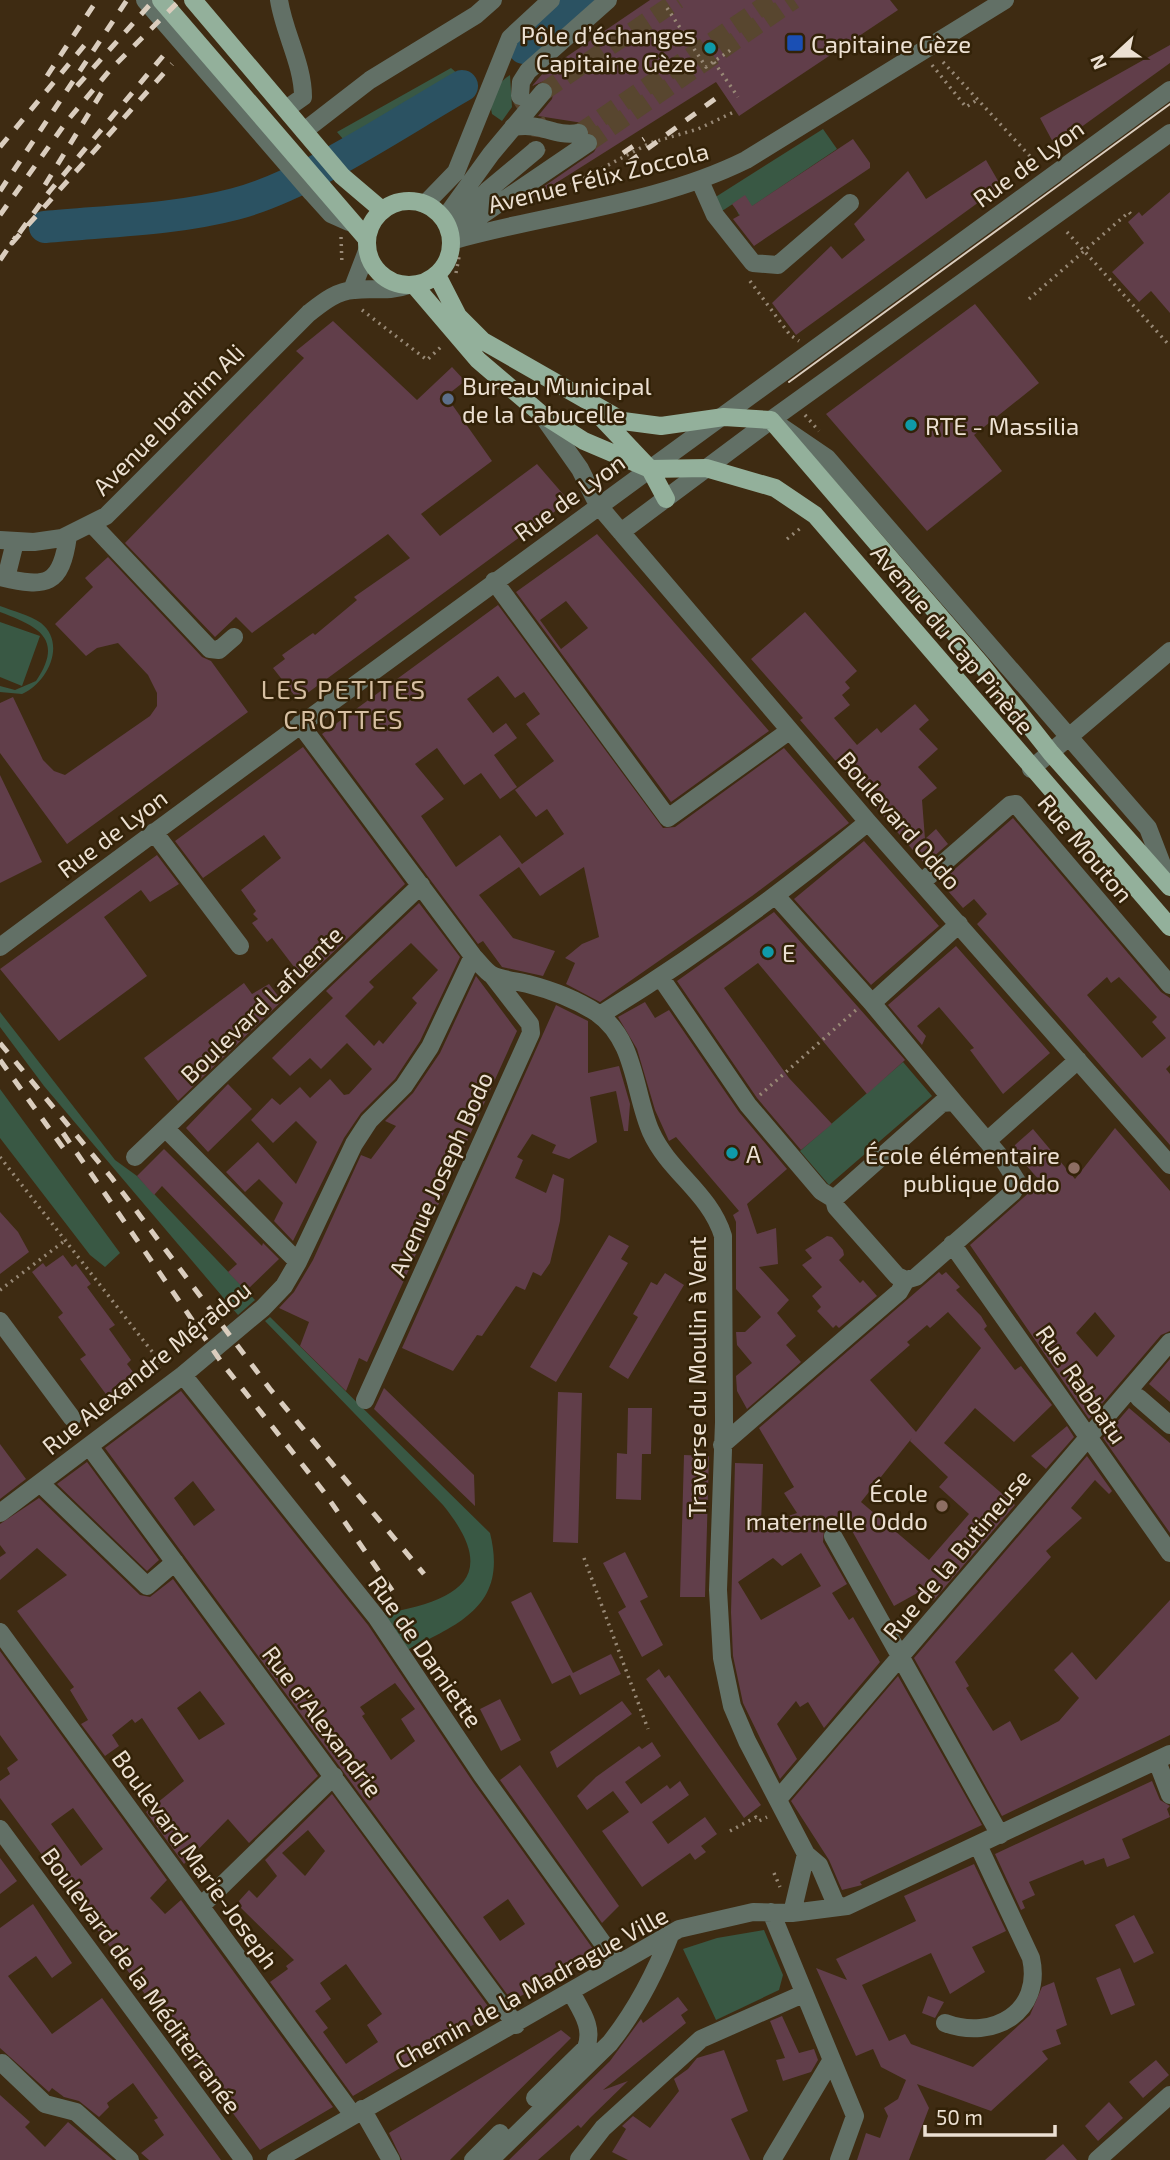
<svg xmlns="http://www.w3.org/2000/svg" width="1170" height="2160" viewBox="0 0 1170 2160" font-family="'Exo 2',sans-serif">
  <rect width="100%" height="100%" fill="#3e2b12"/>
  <path fill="#395844" d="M451,68L459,75L343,139L337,132Z
    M510,75L512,107L502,121L492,114C488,99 497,83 510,75Z
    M823,129L837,149L739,215L736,209L748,201L745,196L722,211L714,198Z
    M0,606C13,611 30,615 41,623C67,644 47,683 22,694L0,692V686L15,690L36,681C65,638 37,626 0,612Z
    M0,622L40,636L22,686L0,677Z
    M0,1012L115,1160L137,1176L255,1300L238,1315L44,1086L0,1027Z
    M903,1062L932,1096L829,1185L800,1151Z
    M0,1089L120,1253L105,1267L90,1255L0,1138Z
    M270,1317L490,1533C508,1605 461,1623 407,1650L382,1614C454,1601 504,1580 443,1505L265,1321Z
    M764,1930L783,1975L779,1990L716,2020L683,1949L717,1938Z"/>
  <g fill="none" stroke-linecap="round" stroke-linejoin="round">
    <path stroke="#2b5262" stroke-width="32" d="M524,48L578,0
      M45,227C107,221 174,220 235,204C307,185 396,124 462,86"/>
  </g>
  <path fill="#613e4a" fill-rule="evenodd" d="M650,0H890L898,10L739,116L716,82L529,200L527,198L594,152L599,143L583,123L538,116L552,99L554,89L544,81L532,86L544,72Z
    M1170,45V63L1055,146L1040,118Z
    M853,139L870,163V168L754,246L733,219L740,215L732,204L745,195L752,206Z
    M986,160L1001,186L796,335L772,303L831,246L842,259L865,240L854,224L908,171L926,199Z
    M1170,192V313L1151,291L1139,302L1112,272L1144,243L1128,222L1139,212L1142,216Z
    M975,304L1039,383L974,435L1002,471L927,531L826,414Z
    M333,321L417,400L452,367L465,381L446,396L492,461L421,514L440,536L537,464L569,501L298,700L273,668L285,659L282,655L313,633L315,635L357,600L354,597L410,558L388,534L252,633L236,617L215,637L125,543L304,358L296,351Z
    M597,534L769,731L671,802L516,592ZM566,601L588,628L561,649L540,620Z
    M108,557L202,657L211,661L248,712L67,844L0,753V703L13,697L43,760L54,771L65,775L150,716L157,706V693L148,675L118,643L97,648L86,656L55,624L93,587L85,578Z
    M498,605L663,828L675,827L784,748L849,823L752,896L600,1002L566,984L575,963L565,958L582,944L599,937L584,867L540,896L519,867L479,895L513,938L555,951L543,976L502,967L483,941L478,944L322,734ZM498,676L515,698L524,692L540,714L526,724L554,761L515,790L536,817L547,809L564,834L522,864L500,835L456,867L421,816L444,799L415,764L437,748L464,785L481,773L500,799L517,787L494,755L517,738L506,723L493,733L467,699Z
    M805,612L857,671L845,682L850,688L842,695L850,705L834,718L857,745L877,728L881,733L915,704L929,720L919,729L938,749L918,767L937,788L922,800L925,839L936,829L948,844L925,864L800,720L803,718L751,659Z
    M303,747L405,884L304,980L272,938L267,942L252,923L258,919L253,914L256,911L241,890L281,858L264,835L203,878L175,841Z
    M0,775L42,862L0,883Z
    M1013,818L1161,992L1170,998V1065L1166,1069L1170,1074V1145L977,924L987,914L974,899L963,908L940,882ZM1107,977L1111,983L1119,977L1157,1017L1152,1022L1166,1038L1142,1058L1087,995Z
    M864,841L939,926L871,985L794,899Z
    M157,855L179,884L150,902L141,890L104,917L147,976L59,1041L0,969Z
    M419,903L460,957L420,1041L395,1079L361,1113L344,1138L293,1241L274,1221L283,1203L259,1179L245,1192L226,1172L258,1142L296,1184L317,1142L296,1121L273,1143L251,1120L272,1098L280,1105L300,1087L310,1098L330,1079L344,1095L349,1094L372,1069L347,1043L321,1069L310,1058L290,1076L272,1058L333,998L326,991ZM411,943L438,970L412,998L417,1003L383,1044L379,1040L374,1046L345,1016L374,987L369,982Z
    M774,912L905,1060L867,1094L758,963L724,988L789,1078L832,1124L801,1150L757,1098L677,981Z
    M956,946L1050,1053L1003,1094L970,1050L974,1048L939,1007L917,1026L926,1036L922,1045L888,1005Z
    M476,976L517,1031L367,1362L359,1358L346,1391L300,1346L309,1322L279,1308L294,1292L313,1260L361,1155L371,1159L396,1126L385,1121L413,1093L440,1053Z
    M244,983L252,994L269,984L282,1001L178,1101L144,1058Z
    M645,1002L655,1018L669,1010L739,1112L787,1169L747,1204L757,1234L776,1228L778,1264L759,1267L789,1300L777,1313L796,1336L786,1345L801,1362L747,1409L737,1391L736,1376L752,1363L737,1345L736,1332H745L761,1317L736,1289V1222L733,1215L739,1211L676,1137L669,1141L655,1110L637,1049L618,1017Z
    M556,1005L588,1021V1073L619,1066L630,1104L628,1131H624L616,1091L590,1097L597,1142L569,1159L552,1153L556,1145L532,1134L517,1157L523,1160L515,1178L546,1193L553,1174L564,1179L560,1221L550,1263L541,1276L533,1272L525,1290L516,1286L482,1336L477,1335L453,1371L402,1348Z
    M228,1084L252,1109L208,1152L186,1128Z
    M1115,1128L1170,1191V1331L1161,1335L1089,1419L970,1245L1041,1182L1015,1153V1145L1033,1129L1075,1179ZM1095,1312L1115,1336L1097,1357L1076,1333Z
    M164,1149L262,1246L263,1243L279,1259L246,1291L228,1272L237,1264L162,1186L154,1195L137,1176Z
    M0,1212L18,1232L29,1252L0,1274Z
    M609,1235L629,1246L621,1259L628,1263L556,1382L530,1367Z
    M827,1236L832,1237L843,1250L844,1255L839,1260L860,1283L863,1280L877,1296L839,1328L836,1325L833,1328L817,1311L821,1307L812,1296L822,1287L802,1265L812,1258L805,1250Z
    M63,1255L72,1267L76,1264L91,1284L87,1287L115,1325L109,1329L131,1360L127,1364L136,1376L108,1397L80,1359L86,1355L58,1317L63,1313L32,1272L43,1263L46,1267Z
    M939,1272L942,1275L946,1272L960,1287L956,1290L981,1316L987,1326L984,1329L1015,1370L1021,1366L1052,1405L1014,1442L975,1408L944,1443L1015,1505L933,1601L921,1591L894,1606L846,1520L840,1527L832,1525L824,1530L823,1542L847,1584L832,1593L849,1620L853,1617L880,1662L824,1728L808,1702L800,1707L796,1701L777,1724L797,1759L780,1779L743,1703L733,1656L731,1612L735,1463L763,1464L761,1525L797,1513L784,1493L794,1487L759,1428ZM948,1312L981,1348L916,1432L870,1380L910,1345L907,1342L927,1325L930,1328ZM912,1438L910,1441L948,1477L939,1487L969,1514L929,1560L861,1502ZM801,1553L821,1586L761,1620L738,1582L773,1558L782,1566Z
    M665,1273L684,1285L628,1379L609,1367L638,1317L633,1314L651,1282L657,1285Z
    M1170,1359V1402L1149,1384Z
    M384,1388L474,1475L475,1506L374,1409Z
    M181,1391L368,1625L473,1782L596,1953L512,2001L105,1448ZM193,1481L215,1510L194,1526L174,1498ZM395,1683L415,1709L401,1719L415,1741L391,1760L362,1716L365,1714L360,1707ZM508,1899L525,1924L500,1941L483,1917Z
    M558,1392L582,1393L578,1543L553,1542Z
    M628,1408H652L651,1454H642L641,1500L616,1499L617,1453L627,1454Z
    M1129,1408L1170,1443V1533L1103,1438Z
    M1067,1426L1074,1437L1046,1469L1031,1456Z
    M0,1444L26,1479L0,1499Z
    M684,1455L709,1456L705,1597H680Z
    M1087,1456L1112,1491L1109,1494L1095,1480L1071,1508L1082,1518L1046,1551L1051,1557L955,1662L969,1686L966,1688L993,1731L1010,1721L1021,1741L1059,1721L1079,1698L1054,1670L1072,1652L1096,1680L1170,1600V1735L1002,1816L914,1658Z
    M87,1462L159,1560L147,1571L57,1484Z
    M39,1498L140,1595L150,1597L173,1579L318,1776L249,1843L228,1819L184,1864L146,1812L184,1781L142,1718L135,1723L132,1719L112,1735L119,1746L105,1756L81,1724L88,1720L70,1690L74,1687L17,1611L67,1575L37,1548L0,1580V1557L6,1553L0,1545V1524ZM200,1691L225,1724L199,1740L177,1708Z
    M625,1552L648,1597L640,1601L663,1645L642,1657L618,1612L626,1607L603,1563Z
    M531,1592L573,1673L611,1654L621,1674L580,1695L570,1675L552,1684L511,1602Z
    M0,1651L167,1880L150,1898L165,1914L181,1900L333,2107L260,2150L0,1798V1781L10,1774L7,1768L18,1760L0,1735ZM73,1808L103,1849L81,1866L51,1824Z
    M659,1669L665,1678L669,1675L761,1805L744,1818L646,1679Z
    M898,1676L982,1825L860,1882L862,1885L842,1890L829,1860L791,1801Z
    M500,1699L521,1740L501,1751L480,1709Z
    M622,1701L632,1714L557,1768L550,1752Z
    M652,1742L661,1756L625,1782L641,1804L667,1785L670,1789L680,1781L689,1795L652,1822L668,1844L705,1817L717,1834L701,1846L706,1852L695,1860L690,1853L642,1887L602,1831L629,1812L613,1791L587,1810L577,1796L596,1777L639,1746L642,1749Z
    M520,1765L619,1906L602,1923L500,1780Z
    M1152,1781L1160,1800L1170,1806L1167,1809L1170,1817L1122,1839L1130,1858L1107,1867L1104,1858L1085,1865L1083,1860L1029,1882L1035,1895L1022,1901L1025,1908L1021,1910L995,1854Z
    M332,1794L493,2013L353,2096L270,1982L288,1969L286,1966L294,1960L240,1907L239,1901L249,1890L257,1898L277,1876L265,1860ZM308,1830L325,1851L305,1876L282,1853ZM346,1964L382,2014L367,2025L378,2042L346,2064L323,2032L328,2028L315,2011L331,1999L320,1983Z
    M0,1858L17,1881L0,1894Z
    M974,1864L1006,1931L972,1947L985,1972L950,1994L931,1953L862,1985L889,2041L905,2034L911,2044L973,2067L1030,2015L1042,1987L1054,1982L1067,2025L1056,2030L1061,2044L1042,2051L1048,2059L991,2111L917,2084L929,2108L909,2160H857L866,2133L880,2138L888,2116L884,2108L898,2099L906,2080L881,2067L873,2049L856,2056L816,1968L847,1980L836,1959L916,1921L904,1896Z
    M33,1904L72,1963L52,1978L36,1956L8,1976L52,2034L102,1998L221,2160H149L141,2153L164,2135L154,2120L158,2118L133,2083L107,2103L109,2107L99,2117L79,2101L64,2097L52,2088L49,2092L0,2048V1928Z
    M1134,1915L1154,1953L1134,1963L1115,1925Z
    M1120,1968L1135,2005L1111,2015L1096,1978Z
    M928,1996L944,2002L935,2018L922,2013Z
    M678,1997L688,2010L681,2015L686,2023L603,2090L628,2081L590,2118L581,2128L578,2125L538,2160H509L610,2061L641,2019L643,2023Z
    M782,2016L799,2053L814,2049L818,2060L811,2072L783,2081L776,2060L785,2058L770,2021Z
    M561,2030L571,2038L450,2160H402L389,2133L392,2131Z
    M724,2050L748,2111L731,2119L750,2160H628L612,2152L626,2129L622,2126L633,2116L650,2128L679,2091L674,2079L688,2069L697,2058Z
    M1156,2060L1169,2075L1143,2098L1129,2082Z
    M0,2095L30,2122L25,2127L45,2147L68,2122L113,2160H0Z
    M1109,2102L1123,2118L1098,2141L1085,2126Z
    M1063,2144L1077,2160H1045Z"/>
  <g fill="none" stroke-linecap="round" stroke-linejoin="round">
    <path stroke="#58462f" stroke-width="18" stroke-dasharray="18 9" stroke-linecap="butt" d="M543,92L678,0
      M521,98C533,118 548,127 536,150
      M579,133L772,0
      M588,143L794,0"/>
    <path stroke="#988976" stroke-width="3.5" stroke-dasharray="2 5" stroke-linecap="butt" d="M667,8L706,67L732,49
      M714,62L738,97
      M943,62L1039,166
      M932,65L966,107L977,100
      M540,201L650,143L698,129L736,111
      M1067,232L1170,346
      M341,237L342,265
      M456,273L459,257
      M750,281L790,335L799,341
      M1029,299L1129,212L1133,217
      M362,310L427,360L443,345
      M805,415L819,431
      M787,539L802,527
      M760,1095L856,1010
      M0,1157L161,1363L158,1371
      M0,1290L67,1239
      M86,1410L105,1409L120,1398
      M584,1558L648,1729
      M730,1831L756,1817L759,1821L767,1817
      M774,1873L780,1887"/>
    <path stroke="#627066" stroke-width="18" d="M145,0L312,193L331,214L349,222
      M279,0C284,33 303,64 303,97L286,109
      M520,96L521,82L528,71L608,0
      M513,127C544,122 551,137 579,133
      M304,131L370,80L476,15L493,0
      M700,181L715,215L753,263L778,265L850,203
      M425,204L456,172L510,38L551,0
      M444,219L491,154L543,92
      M451,227L487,191L536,150
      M454,234L588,143
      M451,241C549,213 655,205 746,160L1005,0
      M352,290L367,251
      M542,415L580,469L598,505L621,532L868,822L1170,1165
      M780,426L827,458L1148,828L1170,885
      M92,524L210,649L219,650L234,637
      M621,532L771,420L1170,133
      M0,540L34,542L62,538L106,516L309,313C322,303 336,291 354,290C376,287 385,293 409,285
      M0,577C47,588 61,586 68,536
      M6,578L15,542
      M494,581L668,818L789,731
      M300,724L473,956C479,962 485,971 492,975C502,980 517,981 528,984C551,990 577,1000 597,1013C636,1040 634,1094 651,1132C669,1172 710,1193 723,1236L724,1422L718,1590L722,1658L732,1706L747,1741L806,1854L819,1865L837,1907
      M1031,769L1170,651
      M154,832L240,946
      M922,882L1010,805L1016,804L1170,985
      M777,897L872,1003L954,1102
      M0,947C388,658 780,375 1170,90
      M661,978L748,1105L821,1191L834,1199
      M872,1003L959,924
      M600,1015C696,956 781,894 868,822
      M954,1102L1004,1161L1018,1183L1013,1192L916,1277L906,1280L897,1276L836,1207L834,1199L942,1103Z
      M166,1129L298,1262
      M987,1141L1078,1060
      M135,1157L421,885
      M952,1244L1170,1553
      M0,1321L72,1418
      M183,1375L377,1618L482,1775L617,1963
      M1139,1398L1170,1425
      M365,1400L531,1033L530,1024L492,975
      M722,1445L899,1292L906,1280
      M89,1446L516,2025
      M40,1483L147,1586L175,1562
      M0,1513L183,1375L263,1308L284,1286L298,1262L354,1144L369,1121L404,1086L430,1047L473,956
      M833,1536L1000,1835
      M0,1632L353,2115
      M1157,1761L1170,1795
      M779,1798L1170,1342
      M0,1829L244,2160
      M201,1906L334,1776
      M771,1912L855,2116L839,2160
      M792,1913L806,1854
      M945,2023C993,2041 1043,2012 1031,1958L978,1845
      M2,2063L45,2104L76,2112L130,2160
      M535,2098L586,2048C594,2027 581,2011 571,1992
      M362,2109L391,2160
      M579,2159L603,2128L701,2039L803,1994
      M276,2160L679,1929L753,1912L792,1913L847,1906L1170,1754
      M473,2160L500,2133
      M490,2160L610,2043C637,2009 655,1974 671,1933
      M772,2160L831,2061
      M1097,2160L1170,2095"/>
    <path stroke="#93b09b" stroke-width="18" d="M161,0L367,239
      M193,0L342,176L382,210
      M367 243a42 42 0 1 1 84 0a42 42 0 1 1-84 0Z
      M437,275L458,316L483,341L623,421L661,426L724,417L771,420L980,663L1051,753L1170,887
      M414,285L478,360L540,413L584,441L650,469L706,468L775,488L815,515L1170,927
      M596,412L650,469L666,499"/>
    <path stroke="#dacdbe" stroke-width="2" d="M789,382L1170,104"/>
    <path stroke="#dacdbe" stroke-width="5" stroke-dasharray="12 12" stroke-linecap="butt" d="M163,56L49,192L12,243L172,64
      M47,76L97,0
      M77,86L154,0
      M0,147L88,41
      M623,153L644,139
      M628,163L723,93
      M45,185L102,92
      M0,191L127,0
      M0,215L67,121L110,70L180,0
      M0,260L16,237
      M0,1043L111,1177L270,1389L424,1574
      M0,1060L64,1149
      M63,1133L222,1363L324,1492L396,1596"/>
  </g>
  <rect fill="#1a4fb4" stroke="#332208" stroke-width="2.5" x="786" y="34" width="18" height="18" rx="3.5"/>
  <g fill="#0f9aa8" stroke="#332208" stroke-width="2.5">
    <circle cx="710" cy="48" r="7"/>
    <circle cx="911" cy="425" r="7"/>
    <circle cx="768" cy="952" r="7"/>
    <circle cx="732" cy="1153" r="7"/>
  </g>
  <circle fill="#5c6f8a" stroke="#332208" stroke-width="2.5" cx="448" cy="399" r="7"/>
  <g fill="#8d6e63" stroke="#332208" stroke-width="2.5">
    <circle cx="1074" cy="1168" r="7"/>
    <circle cx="942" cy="1506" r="7"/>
  </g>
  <g text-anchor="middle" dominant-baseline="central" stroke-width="5" stroke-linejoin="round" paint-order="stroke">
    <g font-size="24" fill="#ece0d2" stroke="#332208" text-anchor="start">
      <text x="696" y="34" text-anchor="end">Pôle d’échanges<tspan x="696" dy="28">Capitaine Gèze</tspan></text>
      <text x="811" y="43">Capitaine Gèze</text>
      <text x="462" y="385">Bureau Municipal<tspan x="462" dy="28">de la Cabucelle</tspan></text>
      <text x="925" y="425">RTE - Massilia</text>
      <text x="782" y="952">E</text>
      <text x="746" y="1153">A</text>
      <text x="1060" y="1154" text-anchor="end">École élémentaire<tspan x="1060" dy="28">publique Oddo</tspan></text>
      <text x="928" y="1492" text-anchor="end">École<tspan x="928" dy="28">maternelle Oddo</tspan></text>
    </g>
    <g font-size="24" fill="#ece0d2" stroke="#332208">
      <text transform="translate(1028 163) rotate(-36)">Rue de Lyon</text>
      <text transform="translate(598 177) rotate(-14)">Avenue Félix Zoccola</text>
      <text transform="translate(168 419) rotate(-45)">Avenue Ibrahim Ali</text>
      <text transform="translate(569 497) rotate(-36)">Rue de Lyon</text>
      <text transform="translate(953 639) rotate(50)">Avenue du Cap Pinède</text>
      <text transform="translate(900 820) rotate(49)">Boulevard Oddo</text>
      <text transform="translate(112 833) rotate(-37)">Rue de Lyon</text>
      <text transform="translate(1086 848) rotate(50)">Rue Mouton</text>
      <text transform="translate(261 1004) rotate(-44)">Boulevard Lafuente</text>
      <text transform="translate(440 1174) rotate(-66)">Avenue Joseph Bodo</text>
      <text transform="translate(146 1367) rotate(-39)">Rue Alexandre Méradou</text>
      <text transform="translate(696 1377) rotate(-90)">Traverse du Moulin à Vent</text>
      <text transform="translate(1082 1384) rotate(55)">Rue Rabbatu</text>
      <text transform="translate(956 1554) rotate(-50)">Rue de la Butineuse</text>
      <text transform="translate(426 1651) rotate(55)">Rue de Damiette</text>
      <text transform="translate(323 1721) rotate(53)">Rue d'Alexandrie</text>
      <text transform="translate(196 1859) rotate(54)">Boulevard Marie-Joseph</text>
      <text transform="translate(142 1980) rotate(54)">Boulevard de la Méditerranée</text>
      <text transform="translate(531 1987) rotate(-29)">Chemin de la Madrague Ville</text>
    </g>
    <g font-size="26" letter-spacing="2" fill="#d6bfa2" stroke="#332208">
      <text x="344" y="688">LES PETITES<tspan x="344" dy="30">CROTTES</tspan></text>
    </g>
  </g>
  <g transform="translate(1114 56) rotate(248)" stroke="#332208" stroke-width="5" paint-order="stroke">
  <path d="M0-5L12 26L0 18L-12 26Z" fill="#ece0d2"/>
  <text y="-10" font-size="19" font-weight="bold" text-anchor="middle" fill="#ece0d2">N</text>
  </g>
  <path d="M925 2125v10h130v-10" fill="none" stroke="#ece0d2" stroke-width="3.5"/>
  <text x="936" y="2125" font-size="21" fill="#ece0d2" stroke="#332208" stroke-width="5" paint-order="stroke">50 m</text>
</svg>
